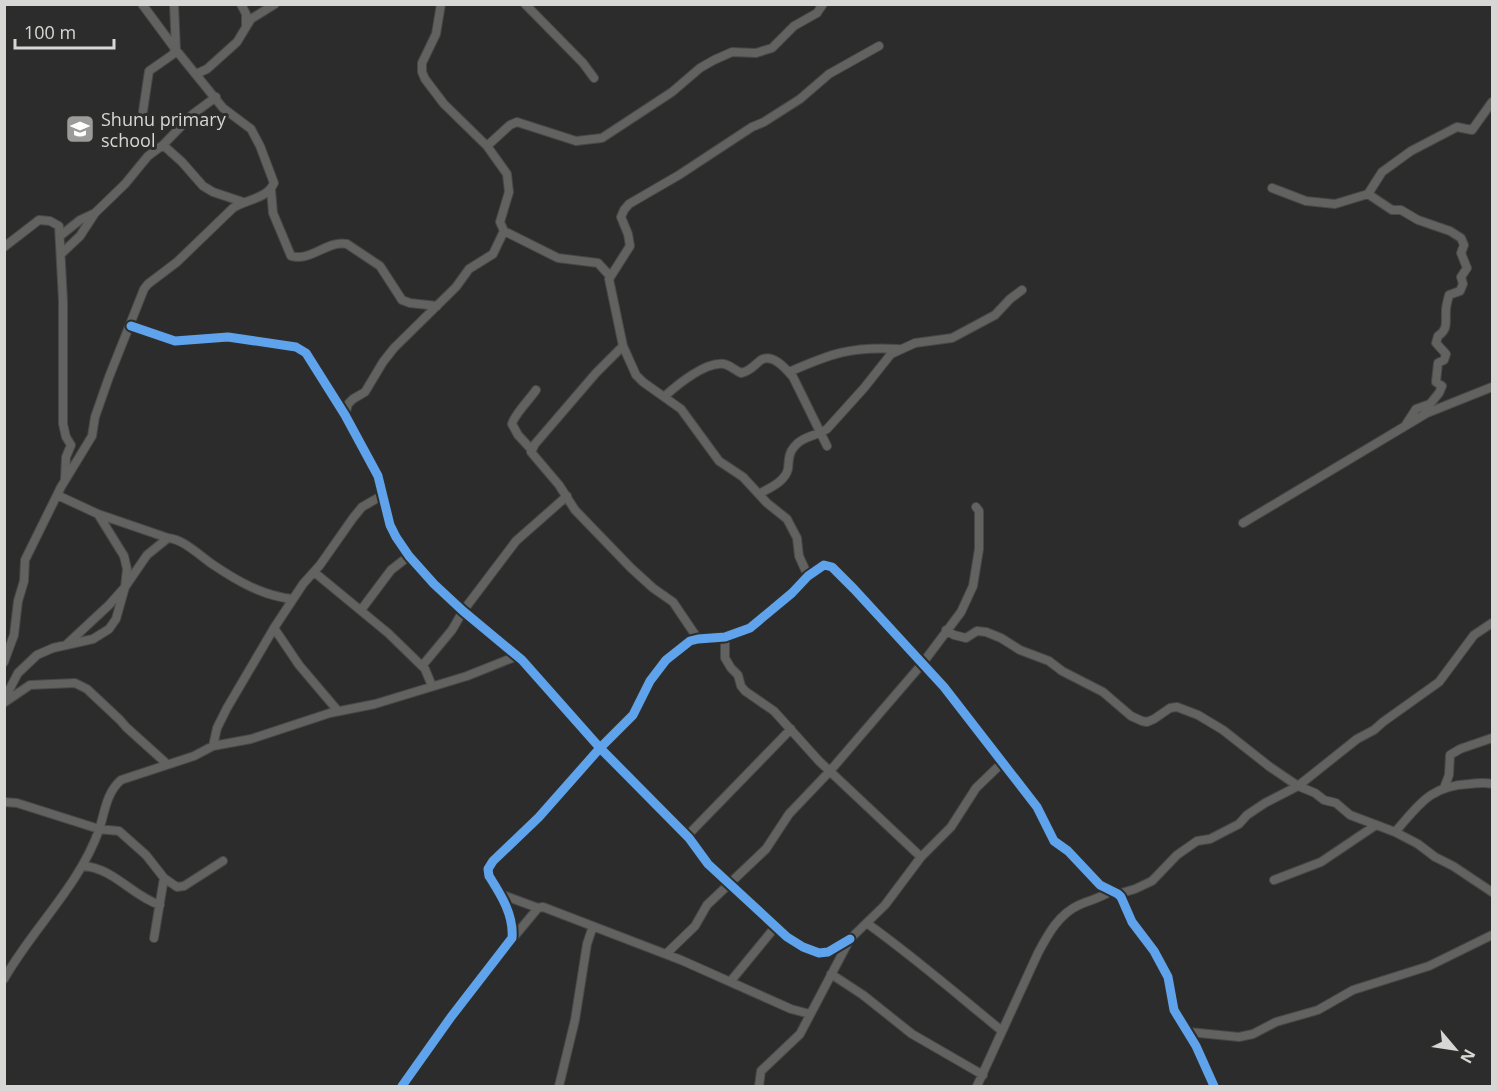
<svg xmlns="http://www.w3.org/2000/svg" width="1497" height="1091" viewBox="0 0 1497 1091" font-family="'Open Sans',sans-serif">
  <rect width="100%" height="100%" fill="#2c2c2c"/>
  <g fill="none" stroke-linecap="round" stroke-linejoin="round">
    <g stroke="#474847" stroke-width="10">
      <path id="street" d="M241,4L246,14V25
        M441,4L436,34L422,63V72L425,79L444,104L487,146L507,174L509,192L500,222L504,231L558,258L598,263L610,276
        M525,4L583,63L594,78
        M196,74L207,69L237,42L251,19L275,4
        M143,111L149,71L172,55L176,50L174,4
        M163,145L182,162L203,186L213,192L243,202
        M487,146L510,125L517,122L576,141L602,138L672,92L700,68L714,60L732,52L756,53L772,48L794,26L817,13L823,4
        M1272,188L1306,201L1335,204L1368,194L1382,172L1411,151L1457,127L1472,130L1492,102
        M271,190L273,213L291,256C311,262 327,240 347,244L380,266L402,300L410,303L437,306
        M1368,194L1392,210H1401L1418,220L1450,231L1461,238L1464,245L1461,253L1467,268L1461,277L1463,284L1460,291L1449,295C1448,300 1446,305 1446,310C1445,321 1449,329 1438,336L1436,343L1446,354L1444,360L1438,363L1436,382L1442,386L1439,393L1430,404L1416,409L1405,426
        M60,236L80,220L95,213
        M4,247L39,220L50,221L59,226L63,301V424L66,437L71,445L66,457L65,479
        M61,254L80,236L95,213L125,184L148,156L163,145L193,114L216,97
        M131,326L175,341L228,337L296,347L306,353L345,415L378,476L390,525L396,537L409,556L434,584L463,611L522,660L600,748L689,838L708,864L787,937L803,947L819,953L828,952L850,939
        M623,346L596,373L535,444L531,452L559,485L575,510L631,568L653,588L673,602L698,639
        M789,372C830,354 851,346 898,349
        M665,396C677,385 706,361 724,364C730,365 736,371 741,373C751,371 754,365 761,360C773,353 786,369 793,377L827,446
        M345,415L348,404L353,399L365,392L383,362L394,348L456,287L469,269L493,254L504,231
        M531,449L518,435L512,424C514,415 530,399 536,390
        M759,494C769,488 785,482 788,469C789,461 788,454 794,447C802,436 817,436 827,429L864,388L891,354L915,343L952,338L995,315L1010,299L1022,290
        M98,514L168,538
        M1243,523L1427,413L1492,387
        M314,572L388,633L425,669L432,686
        M808,576L799,556L797,538L787,519L767,503L743,477L719,461L681,409L643,382L636,375L623,346L609,279L630,246L628,234L621,217L624,210L629,204L679,175L752,127L764,122L800,99L829,74L879,46
        M361,610L391,570L409,556
        M274,628L299,665L338,711
        M946,630L954,635L966,638L977,631L986,632L1001,638L1020,650L1049,661L1062,671L1103,692L1131,716L1142,721L1147,722L1154,719L1170,708L1177,707L1198,715L1223,730L1270,767L1298,786L1315,793L1324,800L1336,803L1350,815L1395,832L1418,844L1435,857L1453,866L1492,892
        M725,637V658L731,668L738,675L741,686L745,691L774,711L819,761L921,857
        M66,645L109,605L125,587L147,555L168,538C183,539 199,555 212,564C237,581 263,596 293,599
        M4,662L14,635L18,601L24,581L25,560L61,487L92,436L95,417L109,377L144,289L148,284L177,262L233,208C247,199 267,199 274,183L260,146L251,129L223,108L176,50L142,4
        M422,666L452,630L463,611L516,541L567,496
        M4,700L18,673L37,655L53,648L93,639L109,629L116,619L125,587L127,569L124,556L98,514L57,495
        M5,702L30,685L75,683L87,689L120,720L126,727L167,764
        M213,746L217,728L227,708L274,628L303,584L320,565L353,518L362,507L383,495
        M1444,788L1449,775L1450,755L1460,749L1492,738
        M4,802L17,803L99,829L119,831L146,855L164,878L177,887L184,886L223,861
        M1395,832C1419,805 1429,786 1469,784C1477,783 1485,782 1492,784
        M687,836L791,729
        M83,866C114,868 132,896 160,905
        M1274,880L1321,862L1376,825
        M500,894L538,908
        M1118,894L1135,889L1152,881L1177,855L1197,841L1210,839L1239,824L1247,815L1265,803L1298,786L1357,739L1374,730L1383,722L1439,682L1474,635L1492,623
        M868,924C914,957 958,995 1002,1031
        M154,938L164,878
        M513,938L538,908L543,907L681,960L791,1009L810,1014
        M666,954L695,926L707,905L766,849L789,814L830,771L922,664L961,612L973,586L979,549V511L976,507
        M831,974L863,995L912,1034L983,1075
        M4,979C33,928 79,886 99,830C105,812 106,793 121,780L194,756L213,746L251,739L330,713L375,704L467,676L517,656
        M730,982L776,926
        M1189,1032L1239,1037L1253,1034L1276,1022L1318,1010L1353,990L1429,966L1492,935
        M402,1086L451,1017L512,938C514,915 501,895 489,876L488,869L493,861L539,817L600,748L633,715L650,681L666,660L690,641L698,639L725,637L750,628L792,593L808,576L824,565L832,567L854,589L944,687L1037,807L1054,841L1068,851L1100,885L1118,894L1121,897L1132,922L1154,951L1168,977L1174,1010L1196,1046L1214,1086
        M559,1086L575,1020L587,944L593,926
        M759,1086L761,1071L800,1034L850,939L885,905L921,857L951,827L976,788L1003,762
        M977,1086L1038,953C1048,934 1059,914 1079,905C1090,900 1101,898 1111,891"/>
    </g>
    <use href="#street" stroke="#626261" stroke-width="8"/>
    <g stroke="#2d2d2b" stroke-width="13">
      <path id="cycleway" d="M131,326L175,341L228,337L296,347L306,353L345,415L378,476L390,525L396,537L409,556L434,584L463,611L522,660L600,748L689,838L708,864L787,937L803,947L819,953L828,952L850,939
        M402,1086L451,1017L512,938C514,915 501,895 489,876L488,869L493,861L539,817L600,748L633,715L650,681L666,660L690,641L698,639L725,637L750,628L792,593L808,576L824,565L832,567L854,589L944,687L1037,807L1054,841L1068,851L1100,885L1118,894L1121,897L1132,922L1154,951L1168,977L1174,1010L1196,1046L1214,1086"/>
    </g>
    <use href="#cycleway" stroke="#60a3ed" stroke-width="9"/>
  </g>
  <defs>
    <g id="school-square" transform="scale(1.5)"><rect x="-9" y="-9" width="18" height="18" rx="4" fill="#9b9c9a" stroke="#2d2d2b"/><path d="M0-5L7-2L0 1L-7-2ZM-4 1L0 2.5L4 1V4Q0 6-4 4Z" fill="#fff"/></g>
  </defs>
  <g fill-rule="evenodd">
    <use href="#school-square" x="80" y="129"/>
  </g>
  <g text-anchor="middle" dominant-baseline="central" stroke-width="6" stroke-linejoin="round" paint-order="stroke">
    <g font-size="18" fill="#d7d8d6" stroke="#2d2d2b" text-anchor="start">
      <text x="101" y="119">Shunu primary<tspan x="101" dy="21">school</tspan></text>
    </g>
  </g>
  <rect width="1497" height="1091" fill="none" stroke="#d7d8d6" stroke-width="12"/>
  <g transform="translate(1455 1049) rotate(119)" stroke="#2d2d2b" stroke-width="4.5" paint-order="stroke">
  <path d="M0-4.5L10 22L0 15L-10 22Z" fill="#d7d8d6"/>
  <text y="-9" font-size="16" font-weight="bold" text-anchor="middle" fill="#d7d8d6">N</text>
  </g>
  <path d="M15 39v9h99v-9" fill="none" stroke="#d7d8d6" stroke-width="3"/>
  <text x="24" y="39" font-size="18" fill="#d7d8d6" stroke="#2d2d2b" stroke-width="4.5" paint-order="stroke">100 m</text>
</svg>
